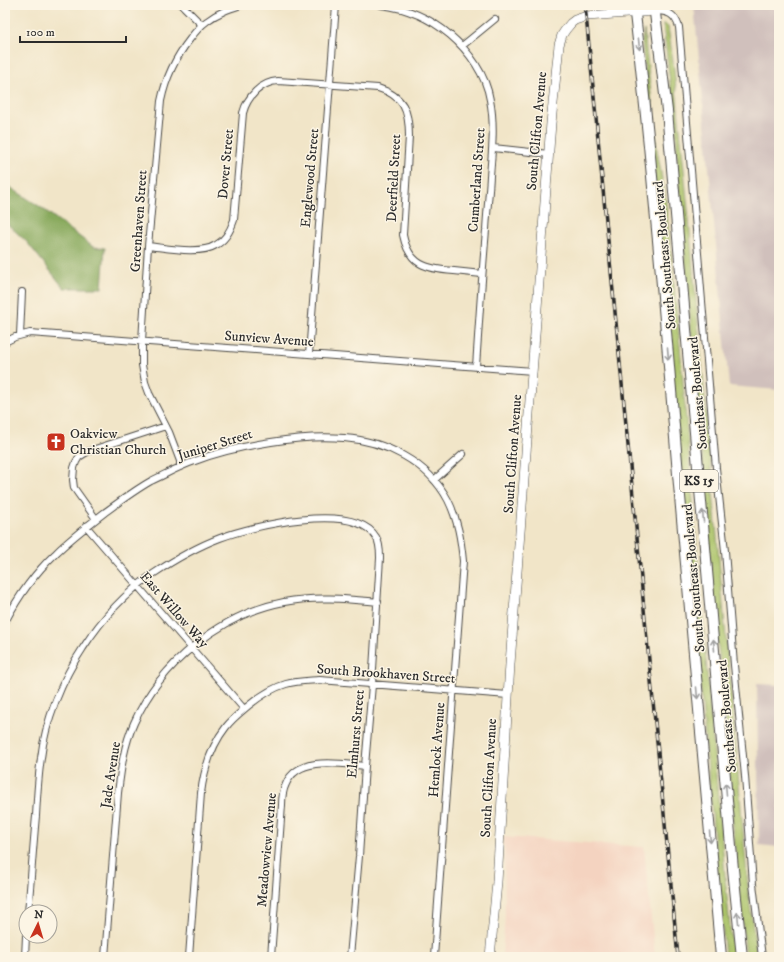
<svg xmlns="http://www.w3.org/2000/svg" width="784" height="962" viewBox="0 0 784 962" font-family="'IM FELL DW Pica',serif">
  <rect width="100%" height="100%" fill="#fcf5e5"/>
  <filter id="ink" filterUnits="userSpaceOnUse"><feTurbulence type="fractalNoise" baseFrequency=".025" numOctaves="2"/><feDisplacementMap in="SourceGraphic" scale="8" xChannelSelector="R" yChannelSelector="G"/><feConvolveMatrix kernelMatrix="1 2 1 2 8 2 1 2 1" color-interpolation-filters="sRGB"/></filter>
  <filter id="wash" filterUnits="userSpaceOnUse"><feTurbulence type="fractalNoise" baseFrequency=".012" numOctaves="4" result="noise"/><feDisplacementMap in="SourceGraphic" scale="16" xChannelSelector="R" yChannelSelector="G"/><feGaussianBlur stdDeviation="0.9" result="paint"/><feColorMatrix in="noise" values="0 0 0 0 0 0 0 0 0 0 0 0 0 0 0 0 0 1.4 0 .05"/><feComposite in="paint" operator="in"/></filter>
  <g filter="url(#wash)">
    <rect width="100%" height="100%" fill="#f1e5c8"/>
    <path fill="#f4d3c0" d="M504,837L644,847L655,957H502L505,917Z"/>
    <path fill="#d0c0bc" d="M694,5H779V390L729,386Z
      M757,684L779,685V847L759,845Z"/>
    <path fill="#aac368" stroke="#6a774a" d="M664,23L668,27L674,69L688,210L749,898L757,957H746L733,826L724,698L716,629L702,454L678,177L676,130L663,25Z
      M644,30L657,150L665,196L680,346L711,720L726,886L733,957H725L642,41Z"/>
    <path fill="#87a95c" stroke="#596a44" d="M5,184L42,208L93,247L105,248L102,288H64L26,241L5,222Z"/>
  </g>
  <g filter="url(#ink)">
    <g fill="none" stroke-linecap="round" stroke-linejoin="round">
      <g stroke="#494743" stroke-width="8">
        <path id="street" d="M182,5L202,25
          M381,5C406,8 430,18 450,35C469,51 486,75 490,100C495,125 492,151 490,176C489,194 487,212 486,230C482,276 479,321 476,367
          M655,11C668,11 675,14 679,27L716,468L725,551L734,665L745,776L753,884L762,957
          M462,46L495,19
          M493,148L549,154
          M148,246C167,248 200,255 216,245C226,240 231,229 234,220L243,113C247,97 261,82 278,81L378,88C404,96 409,111 409,136L403,235C409,265 426,269 454,271C463,272 472,273 482,274
          M20,335L22,292
          M5,342L15,337L30,333L533,371
          M309,354L336,5
          M180,467V461L169,432L149,393L145,382L142,365V341L148,246L161,101C166,77 175,58 190,39C195,32 200,26 207,21C217,13 229,9 241,5
          M434,480L463,454
          M96,519L74,488L73,480L74,468L76,462L79,457L87,452L95,449L166,426
          M86,526L244,709
          M5,622C18,597 35,573 55,554C70,539 87,526 104,513C119,502 135,490 151,481C166,474 180,466 195,461C220,451 245,446 271,442C295,438 320,436 344,438C385,441 428,462 448,500C458,520 461,540 463,561L434,957
          M28,912C31,880 33,848 36,816C37,797 38,778 41,758C45,722 62,679 83,648C101,620 124,594 153,574C174,560 196,547 220,538C252,526 354,501 376,537C380,543 380,551 380,558L372,685L365,766L359,856L350,957
          M25,957L26,936
          M105,957L118,793C121,769 124,745 134,723C160,664 221,614 284,602C316,596 346,599 378,602
          M189,957L201,793C204,770 211,746 226,727C232,719 241,712 248,706C259,697 272,688 286,684C297,681 308,681 320,680L508,695
          M271,957L282,805C282,798 283,790 286,784C298,755 341,764 365,766"/>
      </g>
      <g stroke="#494743" stroke-width="10">
        <path id="secondary" d="M490,957L497,882L510,664L551,123L559,45L562,35L566,29L571,23L575,20L587,16L655,11"/>
      </g>
      <g stroke="#494743" stroke-width="12">
        <path id="primary" d="M634,5C652,161 665,317 678,474C692,635 707,796 721,957
          M654,5L667,111L733,869L742,957"/>
      </g>
      <use href="#street" stroke="#fff" stroke-width="6"/>
      <use href="#secondary" stroke="#fff" stroke-width="9"/>
      <use href="#primary" stroke="#fff" stroke-width="10"/>
      <g stroke="#2b2b2b" stroke-width="3.5">
        <path id="rail" d="M585,5L678,957"/>
      </g>
      <use href="#rail" stroke="#fcf5e5" stroke-width="2" stroke-dasharray="6" stroke-linecap="butt"/>
    </g>
    <defs><path id="oneway-shaft" d="M-6 0H5M1.5-3L5.5 0L1.5 3" fill="none" stroke-width="1.6" stroke-linecap="round" stroke-linejoin="round"/></defs>
    <g stroke="#a0a0a0">
      <use href="#oneway-shaft" transform="translate(639 44) rotate(84)"/>
      <use href="#oneway-shaft" transform="translate(668 354) rotate(85)"/>
      <use href="#oneway-shaft" transform="translate(703 516) rotate(-95)"/>
      <use href="#oneway-shaft" transform="translate(714 645) rotate(-95)"/>
      <use href="#oneway-shaft" transform="translate(697 693) rotate(85)"/>
      <use href="#oneway-shaft" transform="translate(726 789) rotate(-95)"/>
      <use href="#oneway-shaft" transform="translate(710 837) rotate(85)"/>
      <use href="#oneway-shaft" transform="translate(738 918) rotate(-96)"/>
    </g>
  </g>
  <defs>
    <g id="church-square" transform="scale(1)"><rect x="-9" y="-9" width="18" height="18" rx="4" fill="#c8321e" stroke="#fcf5e5"/><path d="M-1.2-6h2.4v3.5h3.3v2.4h-3.3V6h-2.4V-.1h-3.3v-2.4h3.3Z" fill="#fff"/></g>
  </defs>
  <g fill-rule="evenodd">
    <use href="#church-square" x="56" y="442"/>
  </g>
  <g text-anchor="middle" dominant-baseline="central" stroke-width="3" stroke-linejoin="round" paint-order="stroke">
    <rect fill="#fcf5e5" stroke="#6a6863" stroke-width="1" x="680" y="470" width="38" height="22" rx="3"/>
    <g font-size="13" font-weight="bold" fill="#2b2b2b">
      <text x="699" y="481">KS 15</text>
    </g>
    <g font-size="14" fill="#2b2b2b" stroke="#fcf5e5">
      <text transform="translate(537 131) rotate(-85)">South Clifton Avenue</text>
      <text transform="translate(226 164) rotate(-85)">Dover Street</text>
      <text transform="translate(310 178) rotate(-85)">Englewood Street</text>
      <text transform="translate(394 178) rotate(-87)">Deerfield Street</text>
      <text transform="translate(477 180) rotate(-86)">Cumberland Street</text>
      <text transform="translate(139 221) rotate(-86)">Greenhaven Street</text>
      <text transform="translate(665 255) rotate(-95)">South Southeast Boulevard</text>
      <text transform="translate(269 339) rotate(4)">Sunview Avenue</text>
      <text transform="translate(698 393) rotate(-95)">Southeast Boulevard</text>
      <text transform="translate(215 445) rotate(-17)">Juniper Street</text>
      <text transform="translate(513 454) rotate(-86)">South Clifton Avenue</text>
      <text transform="translate(694 578) rotate(-95)">South Southeast Boulevard</text>
      <text transform="translate(174 610) rotate(49)">East Willow Way</text>
      <text transform="translate(386 674) rotate(4)">South Brookhaven Street</text>
      <text transform="translate(727 716) rotate(-95)">Southeast Boulevard</text>
      <text transform="translate(356 734) rotate(-85)">Elmhurst Street</text>
      <text transform="translate(437 750) rotate(-86)">Hemlock Avenue</text>
      <text transform="translate(111 775) rotate(-81)">Jade Avenue</text>
      <text transform="translate(489 778) rotate(-87)">South Clifton Avenue</text>
      <text transform="translate(267 850) rotate(-85)">Meadowview Avenue</text>
    </g>
    <g font-size="14" fill="#2b2b2b" stroke="#fcf5e5" text-anchor="start">
      <text x="70" y="434">Oakview<tspan x="70" dy="16">Christian Church</tspan></text>
    </g>
  </g>
  <rect width="784" height="962" fill="none" stroke="#fcf5e5" stroke-width="20"/>
  <g transform="translate(38 924) rotate(5)"><circle r="19" fill="#fcf5e5" stroke="#a8a49b"/>
  <path d="M0-3L7 15L0 10L-7 15Z" fill="#c8321e"/>
  <text y="-6" font-size="11" font-weight="bold" text-anchor="middle" fill="#2b2b2b">N</text>
  </g>
  <path d="M20 36v6h106v-6" fill="none" stroke="#2b2b2b" stroke-width="2"/>
  <text x="26" y="36" font-size="12" fill="#2b2b2b" stroke="#fcf5e5" stroke-width="3" paint-order="stroke">100 m</text>
</svg>
